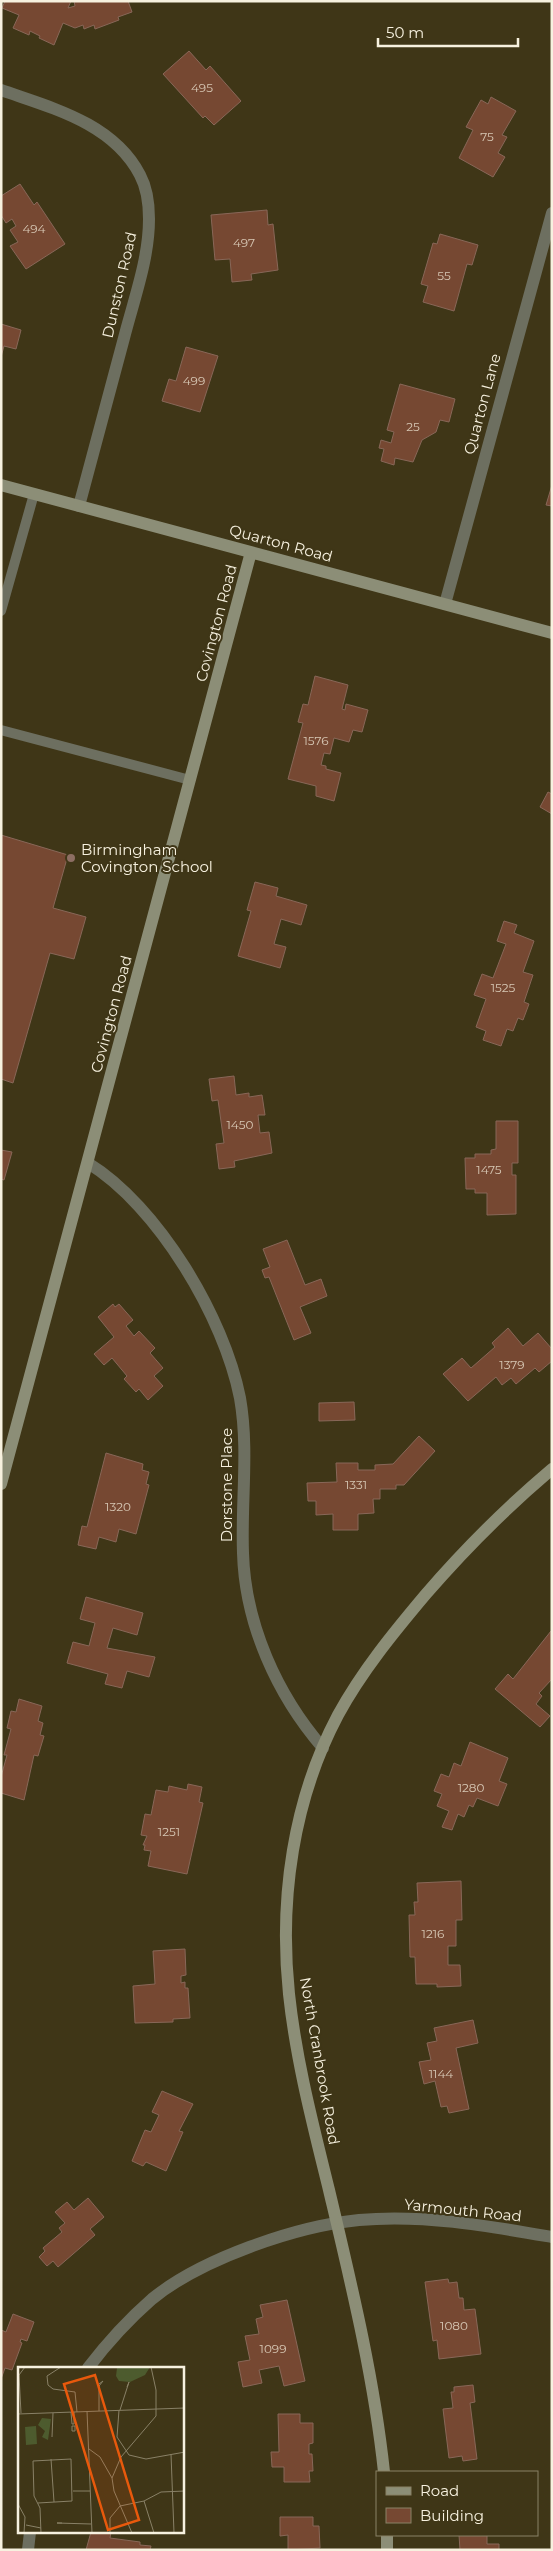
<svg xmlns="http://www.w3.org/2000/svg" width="553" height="2551" viewBox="0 0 553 2551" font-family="Montserrat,sans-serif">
  <rect width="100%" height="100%" fill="#3f3617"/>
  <path fill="#764832" stroke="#886758" d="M5,1H71L68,8L75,6L74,1H128L132,12L118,17L119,20L95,29L94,25L84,29L83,25L75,28L63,23L54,45L39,38L40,36L30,31L29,35L13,28L19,15L2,8Z
    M189,51L206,70L210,66L241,101L214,125L205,116L203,118L163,74Z
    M491,97L516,111L502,135L507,137L498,153L505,157L493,177L459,158L473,130L466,127L481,100L488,104Z
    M20,184L34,205L37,202L65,244L26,269L10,246L18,242L10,230L16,226L12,219L6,223L1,215V196Z
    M267,210L268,225L273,224L278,270L251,274L252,280L232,282L230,259L215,260L211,215Z
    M440,234L478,245L472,265L467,264L454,311L423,302L428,286L421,284L433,243L437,244Z
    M1,324L21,330L16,349L4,346L1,357Z
    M186,347L218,356L200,412L162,401L169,379L176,381Z
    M400,384L455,399L449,422L440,420L436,432L422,440L413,462L395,458L394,465L381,461L384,449L379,448L381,440L391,443L394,432L387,430Z
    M552,485V506L546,505Z
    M315,676L348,685L342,709L345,710L346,704L368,710L362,732L353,730L349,742L334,738L330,754L324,753L321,765L326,766V769L341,773L334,801L316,796V786L288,779L303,723L298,722L303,704L308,705Z
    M548,792L552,794V814L540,807Z
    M1,835L68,855L53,908L86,917L74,959L50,953L13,1083L1,1079Z
    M255,882L278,888L276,896L307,905L301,925L281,919L274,944L286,947L280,968L238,956L251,911L247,910Z
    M504,921L517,925L514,933L534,941L523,972L533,975L524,1002L529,1004L523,1020L518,1018L513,1031L507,1029L501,1046L483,1040L486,1031L476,1027L486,999L474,995L482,974L493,978L506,944L497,941Z
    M234,1076L236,1095L249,1093V1097L262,1095L265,1115H258L260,1133L269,1132L272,1153L234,1161L235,1167L219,1169L216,1144L224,1143L218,1100L212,1101L209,1079Z
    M496,1121H518V1163H512V1175H516V1214L487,1215V1193H475V1189H466L465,1158H475V1154H491V1150L496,1149Z
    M1,1150L12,1152L4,1180L1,1179Z
    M287,1240L305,1285L321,1279L327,1296L300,1307L311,1333L294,1340L269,1277L265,1278L262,1270L270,1267L263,1249Z
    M113,1304L115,1307L119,1304L133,1320L126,1326L134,1336L139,1331L155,1348L150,1353L163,1368L154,1376L163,1386L148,1400L139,1389L136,1392L124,1379L127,1376L112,1358L104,1365L94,1354L114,1337L98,1317Z
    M508,1328L523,1346L538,1333L552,1349V1361L539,1372L535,1368L516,1384L511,1378L502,1385L496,1377L468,1401L443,1374L462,1358L471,1368L495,1347L492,1343Z
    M354,1402L355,1420L319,1421V1403Z
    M419,1436L435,1451L404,1485H396V1489H380V1499H373L374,1513L358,1514V1530H333V1514L316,1515V1501H308L307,1483L337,1482L336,1463H358V1470H375V1465L393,1464Z
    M106,1453L143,1464L142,1470L149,1472L146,1484L149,1485L136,1534L119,1529L116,1542L99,1537L96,1549L78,1545L82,1526L87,1527Z
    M86,1597L143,1613L137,1635L113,1628L107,1648L155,1657L149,1677L127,1671L122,1688L105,1684L108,1674L67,1663L73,1642L89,1646L95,1623L80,1619Z
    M551,1631L552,1679L539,1693L542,1696L536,1704L550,1716L540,1727L495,1689L508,1674L513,1679Z
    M19,1699L42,1706L38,1721L43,1723L40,1735L44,1736L38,1756L34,1755L24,1800L1,1793V1777L7,1755H4L11,1729L7,1728L11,1711L16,1712Z
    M470,1742L508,1758L499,1781L507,1784L498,1806L477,1798L473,1807L469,1805L464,1817L458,1814L452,1830L442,1827L449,1811L437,1806L442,1794L434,1791L441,1774L449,1777L454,1763L461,1766Z
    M188,1784L202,1787L199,1802L203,1803L187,1874L148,1866L151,1851L144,1850L145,1845H143L147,1836L141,1835L145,1814L151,1815L156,1790L168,1792L169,1786L187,1790Z
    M461,1881L462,1920H456V1946H448V1965H460L461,1986L437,1987V1984H416L415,1957H410L409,1915H415L414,1902H418L417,1883Z
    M185,1949L186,1975L181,1976V1983L185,1982V1988H188L190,2018L173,2019V2022L135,2023L133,1986L155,1984L153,1951Z
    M473,2020L478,2043L456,2048L469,2109L449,2113L447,2106L441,2107L435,2081L424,2084L419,2062L431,2060L427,2043L437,2041L434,2028Z
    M162,2091L193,2104L179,2131L183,2132L166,2171L146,2162L143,2166L132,2161L145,2130L151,2132L159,2115L152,2112Z
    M88,2198L104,2217L90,2229L95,2235L58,2267L53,2261L47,2266L39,2257L45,2251L43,2248L62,2232L59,2228L65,2223L55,2212L67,2202L74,2210Z
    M448,2279L449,2283L457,2282L459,2298H463L464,2310L475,2309L481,2354L439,2359L437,2340L433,2341L425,2282Z
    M287,2300L305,2381L284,2386L279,2366L259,2370L262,2383L243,2387L238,2362L250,2360L245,2336L259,2334L256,2319L263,2317L260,2305Z
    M13,2314L34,2322L27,2341L21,2339L20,2342L22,2343L12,2370L5,2368L1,2379V2330L6,2332Z
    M473,2385L475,2402L470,2403L477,2459L463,2461L462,2456L449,2458L443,2409L453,2408L451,2392H454V2387Z
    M278,2414H300V2423H313V2443L309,2444V2454H312L313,2471H309L310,2482H284V2467H272L271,2452H279Z
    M280,2517H313V2526H319L320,2548L288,2550V2535L280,2536Z
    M91,2532H111L110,2538L140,2542V2545L151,2546L150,2550H86Z
    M459,2535H487V2544H499V2550H460Z"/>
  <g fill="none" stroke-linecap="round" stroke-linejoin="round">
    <path stroke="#6d6f60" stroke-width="10" d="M1,611L34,494
      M1,730L190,780"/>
    <path stroke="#6d6f60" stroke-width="12" d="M1,90C52,108 113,123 140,175C147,188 149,204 149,219C149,259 134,299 124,338C109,394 94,450 79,506
      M445,604L552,213
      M88,1163C158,1206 224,1317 240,1398C249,1449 241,1502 243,1553C245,1624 277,1695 323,1748
      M88,2368C107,2343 128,2320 152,2299C201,2259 296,2226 359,2220C423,2214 489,2226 552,2237
      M28,2550L30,2532"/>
    <path stroke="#8c8e77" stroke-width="12" d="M1,485L552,633
      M1,1484L251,552
      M384,2472C374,2377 351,2283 329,2190C313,2125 296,2060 289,1994C279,1899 293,1800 338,1715C362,1671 394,1632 426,1594C465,1549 507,1507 552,1469
      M387,2535V2550"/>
  </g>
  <circle fill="#8d6e63" stroke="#3f3617" stroke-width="2" cx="71" cy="858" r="5"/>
  <g text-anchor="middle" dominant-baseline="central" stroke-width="4" stroke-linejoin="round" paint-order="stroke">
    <g font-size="12" fill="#d7c7b4">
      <text x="202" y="87">495</text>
      <text x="487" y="136">75</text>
      <text x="34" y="228">494</text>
      <text x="244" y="242">497</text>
      <text x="444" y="275">55</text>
      <text x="194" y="380">499</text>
      <text x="413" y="426">25</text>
      <text x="316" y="740">1576</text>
      <text x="503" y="987">1525</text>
      <text x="240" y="1124">1450</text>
      <text x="489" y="1169">1475</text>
      <text x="512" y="1364">1379</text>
      <text x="356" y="1484">1331</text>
      <text x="118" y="1506">1320</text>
      <text x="471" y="1787">1280</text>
      <text x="169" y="1831">1251</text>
      <text x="433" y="1933">1216</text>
      <text x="441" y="2073">1144</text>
      <text x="454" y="2325">1080</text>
      <text x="273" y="2348">1099</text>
    </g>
    <g font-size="15" fill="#f7f1df" stroke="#3f3617">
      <text transform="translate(119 285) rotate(-77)">Dunston Road</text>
      <text transform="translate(482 404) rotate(-75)">Quarton Lane</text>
      <text transform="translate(281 543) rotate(15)">Quarton Road</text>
      <text transform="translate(216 623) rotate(-75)">Covington Road</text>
      <text transform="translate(111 1014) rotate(-75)">Covington Road</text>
      <text transform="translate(226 1485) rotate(-90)">Dorstone Place</text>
      <text transform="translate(320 2061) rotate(80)">North Cranbrook Road</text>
      <text transform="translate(463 2210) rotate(6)">Yarmouth Road</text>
    </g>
    <g font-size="15" fill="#f7f1df" stroke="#3f3617" text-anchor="start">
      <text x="81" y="849">Birmingham<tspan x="81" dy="17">Covington School</tspan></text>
    </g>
  </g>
  <g transform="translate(18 2367)">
    <rect width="166" height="166" fill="#3f3617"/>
    <path d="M132,0L127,8L112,15L101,14L98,9L99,1ZM24,51L33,52L30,73L24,70L27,64L20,58ZM18,59L19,77L8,78L7,60Z" fill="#4d5b2e"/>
    <path fill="none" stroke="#898167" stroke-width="1" d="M43,0L29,9L30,18L35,22L57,25L59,45M101,43L99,70L111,88L128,92L167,85M102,43L111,15L109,20M69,44L74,166M81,44V19L85,14L81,17M53,45L54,57H56V45M3,46L1,8L7,0M0,47L167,41M54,59H57V64H54ZM34,70L35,46M71,82L82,90L94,111M153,87L156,166M33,92L36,135M55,124H72M126,134L136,166M20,136L54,134L53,92L15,94L16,129L22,141L23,166M0,137L7,150L6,166M44,156H39L73,157M8,158L23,161M92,166V151L102,139L126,134L143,125L167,124M114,166L96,124L94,111L103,90L138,49V23L133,0"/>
    <path fill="#e8590c" fill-opacity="0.15" stroke="#e8590c" stroke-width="2.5" d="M77,8L121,153L90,163L46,17Z"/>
    <rect width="166" height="166" fill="none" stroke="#f7f1df" stroke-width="2.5"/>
  </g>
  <rect width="553" height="2551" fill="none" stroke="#f7f1df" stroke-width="5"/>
  <rect x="376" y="2471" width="162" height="65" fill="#3f3617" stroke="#898167"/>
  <rect x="386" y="2487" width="25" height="8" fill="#8c8e77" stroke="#898167"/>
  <text x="420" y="2496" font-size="15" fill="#f7f1df">Road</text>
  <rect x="386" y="2508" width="25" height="15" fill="#764832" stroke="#898167"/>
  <text x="420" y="2521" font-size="15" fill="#f7f1df">Building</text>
  <path d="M378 38v8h140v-8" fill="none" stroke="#f7f1df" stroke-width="2.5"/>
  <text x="386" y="38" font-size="15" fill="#f7f1df" stroke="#3f3617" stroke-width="4" paint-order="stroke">50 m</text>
</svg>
